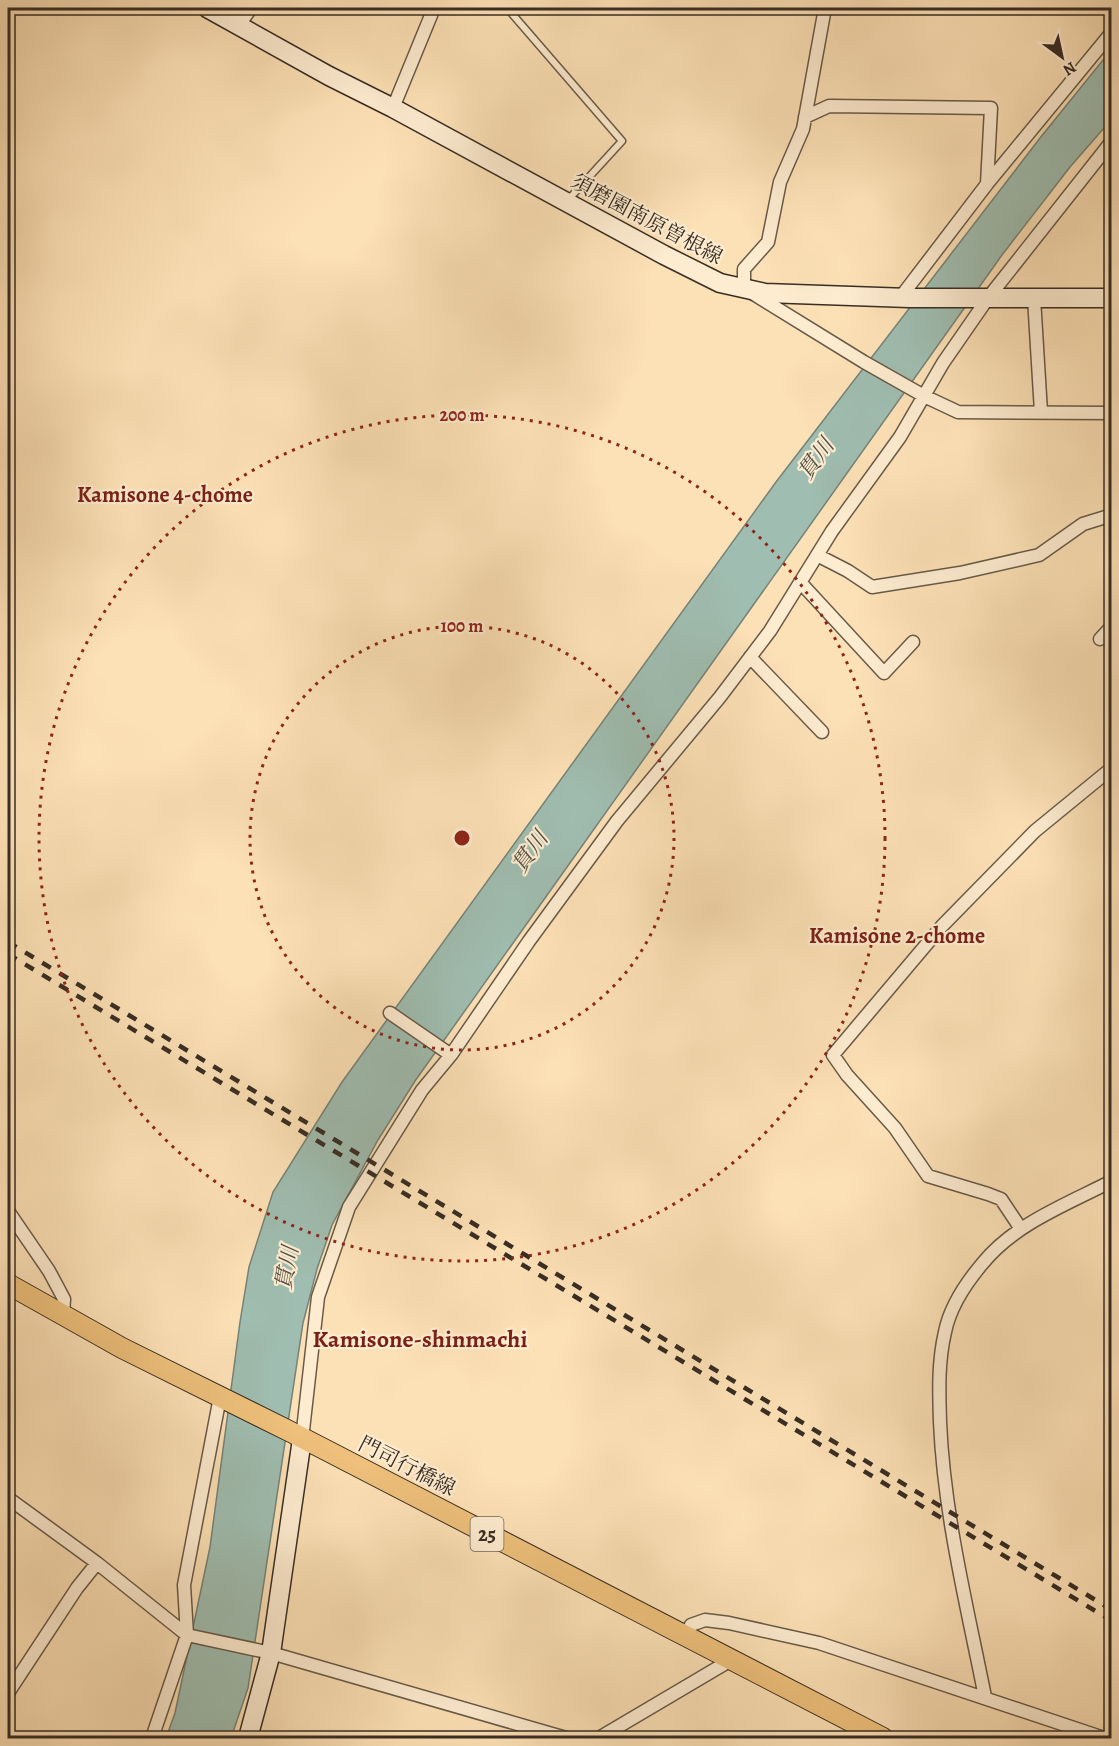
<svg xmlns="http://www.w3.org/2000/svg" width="1119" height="1746" viewBox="0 0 1119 1746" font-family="Alegreya,'Noto Serif JP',serif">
  <rect width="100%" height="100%" fill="#fde1b6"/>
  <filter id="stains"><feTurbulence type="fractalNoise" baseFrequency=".00333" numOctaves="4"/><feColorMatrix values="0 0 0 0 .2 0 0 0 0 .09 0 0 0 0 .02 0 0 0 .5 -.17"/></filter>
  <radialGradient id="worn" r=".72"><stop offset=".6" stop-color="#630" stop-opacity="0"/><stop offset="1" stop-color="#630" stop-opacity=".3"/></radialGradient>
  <path fill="#9fbdb0" stroke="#758378" stroke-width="1.5" d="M1111,50V120L1070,167L1002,255L415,1081L378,1140L332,1225L317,1269L303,1323L248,1688L231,1738H166L175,1713L210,1547L240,1322L249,1267L273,1192L342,1082L776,482L1040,138Z"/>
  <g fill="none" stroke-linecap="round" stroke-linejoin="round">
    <g stroke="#685a48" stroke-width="9">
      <path id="lane" d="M507,8L622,141L568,200"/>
    </g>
    <g stroke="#685a48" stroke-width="15">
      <path id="street" d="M825,8L803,129L780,182L768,242L744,269V288L864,362L924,396L958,412L1112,413
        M239,25L251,8
        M393,108L434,8
        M805,117L829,106L991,108L987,184
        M900,298L987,184L1112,32
        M1034,298L1041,412
        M817,555L848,571L872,587L960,573L1039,555L1083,524L1112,515
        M800,582L884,673L913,642
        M1100,639L1112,626
        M750,657L822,732
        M390,1013L451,1055
        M8,1211L49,1271L64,1299L63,1314
        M1021,1229L1001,1199L988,1194L928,1176L895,1128L847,1075L833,1055L942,926L1035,831L1112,768
        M302,1439L318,1297L349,1207L422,1090L451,1055L529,941L617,821L720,697L770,631L832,531L900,437L943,363L988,298L1112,141
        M8,1498L97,1563L187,1635L271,1653L566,1738
        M685,1635L691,1625L705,1620L729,1623L819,1643L1104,1738
        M8,1693L77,1588L97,1563
        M985,1697C967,1606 944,1515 940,1422C939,1391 938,1362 945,1332C950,1307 966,1283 982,1264C1014,1224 1067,1204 1112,1181
        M152,1738L187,1635L184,1585L220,1397
        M599,1738L731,1660"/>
    </g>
    <g stroke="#372d24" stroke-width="21">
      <path id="secondary" d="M207,8L329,76L393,108L664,255L720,283L765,293L909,298H1112
        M248,1738L271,1653L302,1439"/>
    </g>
    <g stroke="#372d24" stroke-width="22">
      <path id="primary" d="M8,1284L122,1348L291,1432L883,1738"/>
    </g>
    <use href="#lane" stroke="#feecd0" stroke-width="6"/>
    <use href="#street" stroke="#feecd0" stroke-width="12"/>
    <use href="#secondary" stroke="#feecd0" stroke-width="18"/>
    <use href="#primary" stroke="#eec07b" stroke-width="20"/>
    <path stroke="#372d24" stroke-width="4.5" stroke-dasharray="10 10" stroke-linecap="butt" d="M8,942L1112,1610
      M8,954L1112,1621"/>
  </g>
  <g fill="none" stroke="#8f2418" stroke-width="3" stroke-dasharray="3 6">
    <circle cx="462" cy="838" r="212"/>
    <circle cx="462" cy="838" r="423"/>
  </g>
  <g text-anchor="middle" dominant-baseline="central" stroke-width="4.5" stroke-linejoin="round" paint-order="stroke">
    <rect fill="#feecd0" stroke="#736658" stroke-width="1.5" x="470.5" y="1517" width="33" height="34" rx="4.5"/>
    <g font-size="20" font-weight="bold" fill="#372d24">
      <text x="487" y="1534">25</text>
    </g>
    <g font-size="21" fill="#372d24" stroke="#feecd0">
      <text transform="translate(647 219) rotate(28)">須磨園南原曽根線</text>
      <text transform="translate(407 1466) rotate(27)">門司行橋線</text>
    </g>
    <g font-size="22" font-style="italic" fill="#515147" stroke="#feecd0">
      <text transform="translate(816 459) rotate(-54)">貫川</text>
      <text transform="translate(530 852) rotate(-54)">貫川</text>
      <text transform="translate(287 1268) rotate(-80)">貫川</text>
    </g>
    <g font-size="22" font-weight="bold" fill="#7a1f14" stroke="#feecd0">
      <text x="165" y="495">Kamisone 4-chome</text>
      <text x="897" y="936">Kamisone 2-chome</text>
    </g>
    <g font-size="24" font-weight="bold" fill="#7a1f14" stroke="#feecd0">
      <text x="420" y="1339">Kamisone-shinmachi</text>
    </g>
  </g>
  <circle cx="462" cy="838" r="9" fill="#8f2418" stroke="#feecd0" stroke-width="3"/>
  <g font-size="18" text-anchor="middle" font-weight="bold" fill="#8f2418" stroke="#feecd0" stroke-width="4.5" stroke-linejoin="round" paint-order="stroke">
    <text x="462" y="421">200 m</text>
    <text x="462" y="632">100 m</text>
  </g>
  <rect width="1119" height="1746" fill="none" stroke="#fde1b6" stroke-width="30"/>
  <rect x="9" y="9" width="1101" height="1728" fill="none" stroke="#372d24" stroke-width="3"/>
  <rect x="15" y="15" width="1089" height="1716" fill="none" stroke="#372d24" stroke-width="1.5"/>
  <g transform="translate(1062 57) rotate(147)" stroke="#feecd0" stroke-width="4.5" paint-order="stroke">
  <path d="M0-4.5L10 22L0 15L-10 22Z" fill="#372d24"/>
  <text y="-9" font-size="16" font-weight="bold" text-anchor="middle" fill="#372d24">N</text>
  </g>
  <rect width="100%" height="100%" filter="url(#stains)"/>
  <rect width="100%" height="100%" fill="url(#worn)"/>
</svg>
